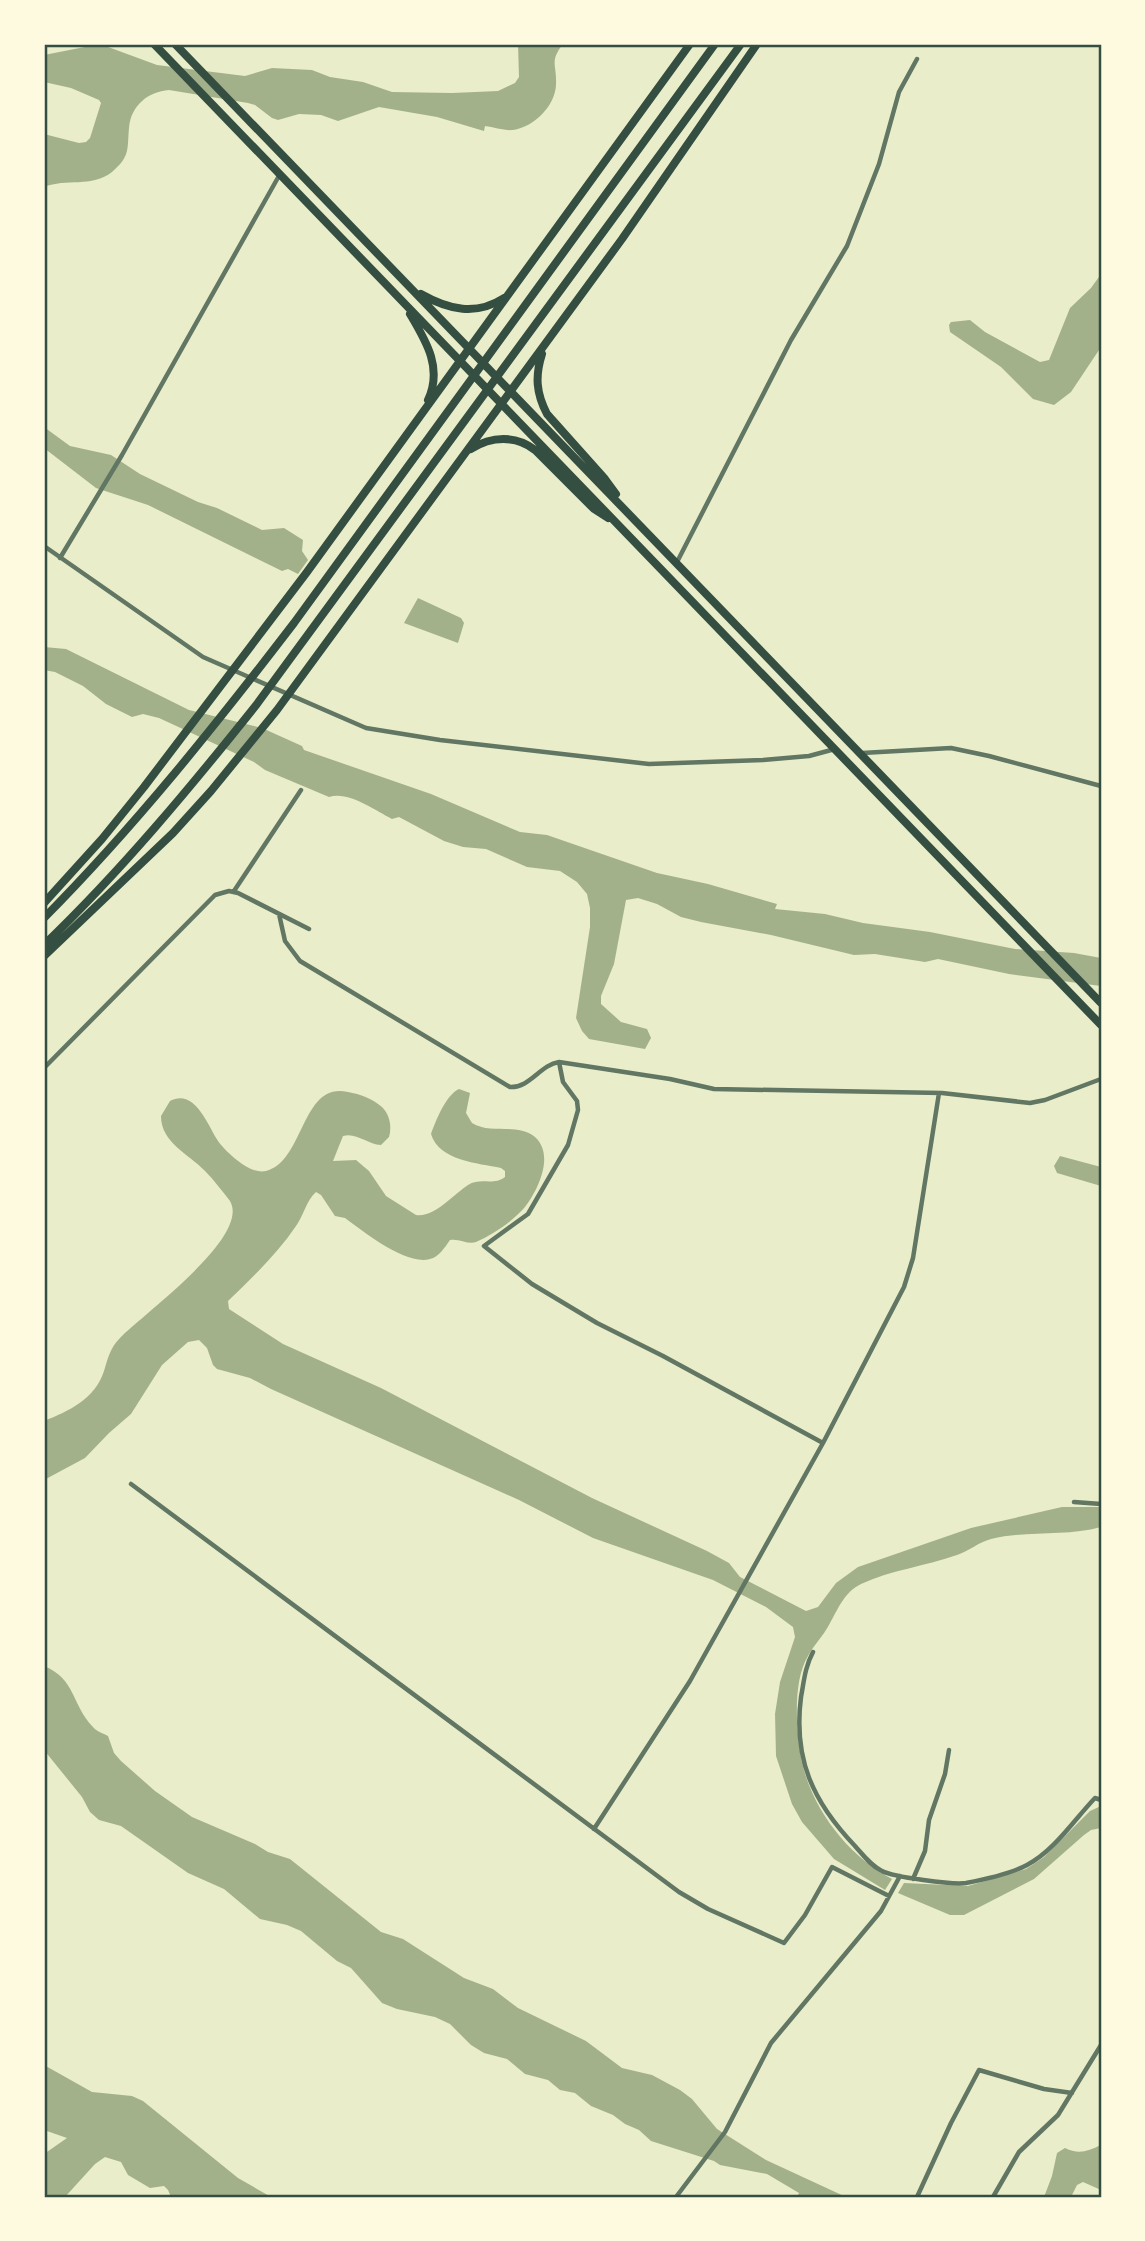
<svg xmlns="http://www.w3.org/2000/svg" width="1145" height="2241" viewBox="0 0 1145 2241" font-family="'PT Sans Narrow',sans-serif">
  <rect width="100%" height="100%" fill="#e9edc9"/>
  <path fill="#a3b18a" d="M100,44L157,65L245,76L272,68L312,70L330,77L363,82L392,92L452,93L498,91L515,83L519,77L518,44H563C549,62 557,64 556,85C555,106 534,127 513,130C505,131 494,127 485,126L484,131L437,117L379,107L338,121L321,115L299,114L278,120L272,118L255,105L248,103L169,90C148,92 131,105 129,128C127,148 131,156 112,172C92,188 66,178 44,187V134L79,143L86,142L90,138L101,103L99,100L71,88L44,82V55Z
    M1101,274V347L1071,392L1054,405L1033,399L1001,367L950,332L949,325L951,322L970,320L985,332L1040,362L1049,360L1070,308L1091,288Z
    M44,427L70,446L111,455L140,474L198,502L217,508L262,530L284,528L303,540L302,551L308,560L298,574L288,569L282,571L148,505L96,488L44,448Z
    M418,598L461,618L464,623L458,643L404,623Z
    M44,647L66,649L189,710L262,728L302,746L304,750L431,794L520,832L547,835L657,873L708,884L777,904L775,909L825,914L863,923L930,932L1015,949L1074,953L1101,958V986L1009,974L938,959L925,962L875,954L854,955L771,935L701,922L681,917L657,904L638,898L626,900L614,964L601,996V1004L621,1022L647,1029L651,1038L645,1049L589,1039L582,1031L576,1018L590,927V908L587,894L577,882L560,871L527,867L486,849L463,847L444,841L399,817L392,819C374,810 349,791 329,797L265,770L254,762L159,718L143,714L132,717L106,704L83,686L55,672L44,670Z
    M459,1089L470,1093L466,1113L472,1123C491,1135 517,1122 535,1137C555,1155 538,1190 525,1207C513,1221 493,1235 476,1242C468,1245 459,1238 450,1240C445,1247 439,1257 430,1259C406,1266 363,1231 345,1218L335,1216L321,1195L316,1192C306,1201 304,1215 296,1226C277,1254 252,1278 228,1301L229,1309L283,1344L381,1388L592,1498L707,1551L729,1563L740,1577L806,1611L818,1607L836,1583L858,1567L971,1528L1062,1507H1101V1527C1066,1537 1026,1530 991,1539C979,1542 969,1551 957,1555C926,1566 891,1570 861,1584C844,1592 837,1611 829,1625C823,1636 814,1645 808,1656C794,1679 796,1719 799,1744C804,1799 844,1854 892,1879L885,1890L834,1859L802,1822L792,1804L776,1756L775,1714L780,1682L795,1637L793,1627L766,1607L713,1580L593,1538L519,1500L271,1389L250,1378L217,1369L213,1365L207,1348L199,1340L188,1342L162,1365L131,1414L109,1433L85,1458L44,1480V1421C69,1411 95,1399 104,1371C108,1358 110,1348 120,1338C143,1314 251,1237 230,1201C222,1191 214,1180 205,1171C189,1154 161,1143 161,1116L170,1101C195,1088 208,1126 218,1141C227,1153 250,1175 266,1171C305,1161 301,1081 348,1092C360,1094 373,1099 382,1107C390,1115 392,1127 389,1137L381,1145C367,1144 356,1132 343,1136L333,1161L356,1160L369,1171L386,1196L416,1215C434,1218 454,1194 468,1185C480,1177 494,1186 505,1177V1171L501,1168C478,1163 439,1161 431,1134C436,1120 446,1095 459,1089Z
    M1060,1156L1101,1167V1186L1057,1173L1054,1166Z
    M44,1666C76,1679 71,1704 93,1727C97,1732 103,1733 108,1736L114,1753L121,1761L155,1791L192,1817L255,1844L268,1852L290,1859L381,1932L403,1939L464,1978L493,1989L518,2008L586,2041L622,2068L652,2075L680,2090L692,2099L717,2129L766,2160L846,2197H797L799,2193L767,2174L720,2165L714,2161L651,2141L639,2130L625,2124L613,2115L591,2106L575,2093L560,2090L548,2080L525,2074L507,2059L484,2053L471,2045L450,2024L435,2017L397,2009L382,2003L351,1968L337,1961L301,1931L287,1925L260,1919L224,1889L188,1873L121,1826L99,1820L90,1812L82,1797L44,1750Z
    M1101,1806V1828L1091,1830L1084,1835L1034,1879L964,1915H950L898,1893L904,1883L968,1886L1026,1869L1044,1857L1090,1811Z
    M44,2065L92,2092L132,2096L143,2101L238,2178L271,2197H171L168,2190L164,2186L150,2188L128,2175L121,2162L105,2157L95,2164L65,2197H44V2154L67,2138L44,2130Z
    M1101,2145V2190L1083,2182L1077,2185L1071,2197H1044L1052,2176L1057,2153L1065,2148C1079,2155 1088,2151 1101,2145Z"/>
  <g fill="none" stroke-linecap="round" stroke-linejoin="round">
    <path stroke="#617663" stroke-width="4.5" d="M44,546L203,657L366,728L440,740L649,764L763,760L809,756L835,749
      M60,558L122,455L280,174
      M677,562L791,340L847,246L879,164L899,92L917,59
      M862,753L951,748L989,756L1101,786
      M234,891L301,790
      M279,914L285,941L300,961L510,1087C530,1088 540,1065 559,1062L670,1079L714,1089L942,1093L1030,1103L1045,1100L1101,1079
      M559,1062L563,1082L577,1101L578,1110L568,1145L528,1214L484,1246L532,1284L597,1323L663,1356L823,1443
      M44,1068L215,895L229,891L238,893L309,929
      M131,1484L679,1892L708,1909L784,1943L805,1915L832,1867L889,1896
      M1074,1502L1101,1504
      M813,1652C805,1667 804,1681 801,1697C793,1759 813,1802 855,1846C863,1855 871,1866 882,1871C893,1877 953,1885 966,1883C982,1880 1012,1873 1027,1865C1054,1851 1074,1820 1095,1798L1101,1800
      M594,1829L690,1681L823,1443L904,1287L913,1258L939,1093
      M913,1879L925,1851L929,1820L945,1774L949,1750
      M676,2197L725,2132L771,2043L881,1911L900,1876
      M917,2197L951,2123L979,2070L1044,2089L1072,2093
      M993,2197L1019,2152L1058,2115L1101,2045"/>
    <path stroke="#344e41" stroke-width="8" d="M154,44L1101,1025
      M175,44L1101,1003
      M421,294C449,310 476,316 504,298
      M410,314C426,341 443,368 428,400
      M542,354C535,376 536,393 547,414L605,479L616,494
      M471,449C491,436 516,435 535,450L594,509L608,518
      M44,903L102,839L144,787L307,572L690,44
      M44,918C135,826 215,726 294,623L715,44
      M44,945C121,871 190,788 257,704L741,44
      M44,956L173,833L211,791L277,710L622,239L757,44"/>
  </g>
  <rect width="1145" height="2241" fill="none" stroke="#fefae0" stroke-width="91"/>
  <rect x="46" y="46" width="1054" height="2150" fill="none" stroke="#344e41" stroke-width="2.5"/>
</svg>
